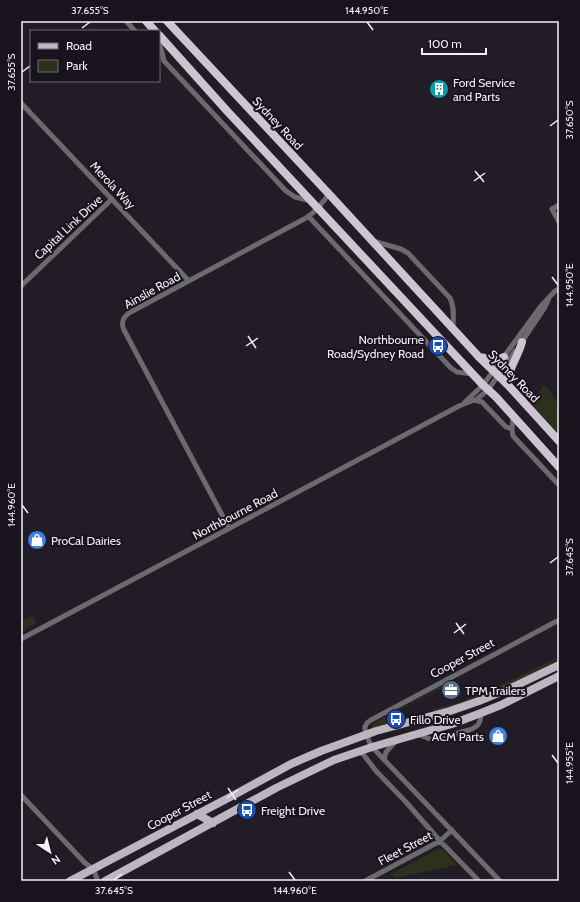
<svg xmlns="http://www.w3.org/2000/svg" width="580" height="902" viewBox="0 0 580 902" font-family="Cabin,sans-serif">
  <rect width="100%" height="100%" fill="#221c26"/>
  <path fill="#2b311c" d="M541,387L543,386L548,388L553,397L559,403V434L535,408L530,400L542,389Z
    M32,616L36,623L21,631V622Z
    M559,657V660L518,681L491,693L451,707L435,711L430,710L461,702L511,680Z
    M444,685L446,686L399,710L396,719L391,721V722L379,727L372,728V725L374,723Z
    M438,849L443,850L457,865L395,878L391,874Z"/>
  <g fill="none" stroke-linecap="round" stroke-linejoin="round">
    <path stroke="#6d6a6f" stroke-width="5" d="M126,21L135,31
      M159,40L164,61L286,191L295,197L311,201
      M21,103L189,281
      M559,205L552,209L559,222
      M309,217L451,368L457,372L472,374
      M373,241L401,249L408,253L450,298C455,307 453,318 453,328
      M21,286L112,199
      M521,343L545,307L549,298
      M474,400L482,402L506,427L512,429
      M464,403L483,385L541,306L555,291L559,289
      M513,417L512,429L513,436L559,485
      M229,528L124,330C121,323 122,318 129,313L306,218C316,212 322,203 329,194
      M21,639L277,503L459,406L477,399L488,390L515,351
      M417,734L430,739H437L469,730C478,727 481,723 481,713
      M359,752L363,754L376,771L406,802L440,841L479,881
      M384,760L386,752L395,742
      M21,795L85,863L93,869L98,881
      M365,881L440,841L452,830
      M500,881L372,747L369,741L365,730V727L367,723L371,720L559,620"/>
    <path stroke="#bdb6c1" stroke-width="8" d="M197,814L213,823
      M70,881L234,795L291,764L321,751L376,731L450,711L479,701L513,687L559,665
      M105,881L276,788L334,760L372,747L452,724L481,713L501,705L559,676"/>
    <path stroke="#cdc6d2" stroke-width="8" d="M146,21L155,31
      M167,21L329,194L479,357L507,384L559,441
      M159,35L228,112L483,385L496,397L559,467
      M479,357L496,360L504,357
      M507,384C508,369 518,357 522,342"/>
  </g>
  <path fill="none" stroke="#f3f0f7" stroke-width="1.5" d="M367,22L373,30M82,28L90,22M22,72L30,66M550,126L558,120M475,171L484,182M474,181L485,173M552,277L558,285M248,336L256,348M246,346L258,338M22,505L28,513M550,563L558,557M456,623L464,634M454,633L466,624M552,755L558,763M228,788L236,800M227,798L238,790M289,872L295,880M114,880L122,874"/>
  <defs>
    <g id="building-disc" transform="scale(1)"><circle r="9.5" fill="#0f9aa8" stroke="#18131d"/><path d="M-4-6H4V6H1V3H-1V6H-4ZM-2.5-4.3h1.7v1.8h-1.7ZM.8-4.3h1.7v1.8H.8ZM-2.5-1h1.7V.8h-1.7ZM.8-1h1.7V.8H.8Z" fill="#fff"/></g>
    <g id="bus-disc" transform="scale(1)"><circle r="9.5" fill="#1a4fb4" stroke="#18131d"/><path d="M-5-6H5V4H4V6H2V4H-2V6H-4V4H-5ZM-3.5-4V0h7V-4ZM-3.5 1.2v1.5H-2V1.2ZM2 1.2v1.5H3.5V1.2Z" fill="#fff"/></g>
    <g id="shop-disc" transform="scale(1)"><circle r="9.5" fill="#3f7fe0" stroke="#18131d"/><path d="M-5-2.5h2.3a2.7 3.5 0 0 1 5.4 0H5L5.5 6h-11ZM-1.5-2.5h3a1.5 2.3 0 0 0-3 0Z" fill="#fff"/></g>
    <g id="office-disc" transform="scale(1)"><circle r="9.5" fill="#5c6f8a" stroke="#18131d"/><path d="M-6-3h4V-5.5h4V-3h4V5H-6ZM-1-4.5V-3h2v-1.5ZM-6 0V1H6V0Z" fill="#fff"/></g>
  </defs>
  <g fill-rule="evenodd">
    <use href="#building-disc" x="439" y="89"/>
    <use href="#bus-disc" x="438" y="346"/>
    <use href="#shop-disc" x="37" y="540"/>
    <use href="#office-disc" x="451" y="690"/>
    <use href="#bus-disc" x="396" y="719"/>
    <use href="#shop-disc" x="498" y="736"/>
    <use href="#bus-disc" x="247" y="810"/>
  </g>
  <g text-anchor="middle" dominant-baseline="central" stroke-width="4" stroke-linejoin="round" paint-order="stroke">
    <g font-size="12" fill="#f3f0f7" stroke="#18131d" text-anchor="start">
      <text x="453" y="82">Ford Service<tspan x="453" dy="14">and Parts</tspan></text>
      <text x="424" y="339" text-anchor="end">Northbourne<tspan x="424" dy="14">Road/Sydney Road</tspan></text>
      <text x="51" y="540">ProCal Dairies</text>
      <text x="465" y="690">TPM Trailers</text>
      <text x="410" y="719">Fillo Drive</text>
      <text x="484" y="736" text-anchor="end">ACM Parts</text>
      <text x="261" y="810">Freight Drive</text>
    </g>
    <g font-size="12" fill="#f3f0f7" stroke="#18131d">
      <text transform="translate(278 123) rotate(47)">Sydney Road</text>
      <text transform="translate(113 185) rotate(47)">Merola Way</text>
      <text transform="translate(68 227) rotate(-43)">Capital Link Drive</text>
      <text transform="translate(152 290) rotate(-29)">Ainslie Road</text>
      <text transform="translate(514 376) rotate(46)">Sydney Road</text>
      <text transform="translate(235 514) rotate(-28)">Northbourne Road</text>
      <text transform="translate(462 658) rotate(-28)">Cooper Street</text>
      <text transform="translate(179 810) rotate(-28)">Cooper Street</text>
      <text transform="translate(405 848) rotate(-28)">Fleet Street</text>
    </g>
  </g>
  <rect width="580" height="902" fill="none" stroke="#18131d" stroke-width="44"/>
  <rect x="30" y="30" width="130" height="52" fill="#18131d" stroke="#706b74"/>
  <rect x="38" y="43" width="20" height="6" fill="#bdb6c1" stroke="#706b74"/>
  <text x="66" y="50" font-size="12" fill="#f3f0f7">Road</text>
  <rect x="38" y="60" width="20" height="12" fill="#2b311c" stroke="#706b74"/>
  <text x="66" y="70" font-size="12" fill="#f3f0f7">Park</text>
  <g transform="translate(50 852) rotate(144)" stroke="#18131d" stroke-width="3" paint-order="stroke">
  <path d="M0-3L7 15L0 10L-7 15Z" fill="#f3f0f7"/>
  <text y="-6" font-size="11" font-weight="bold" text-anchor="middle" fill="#f3f0f7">N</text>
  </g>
  <path d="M422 48v6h64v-6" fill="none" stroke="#f3f0f7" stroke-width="2"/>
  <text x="428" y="48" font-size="12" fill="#f3f0f7" stroke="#18131d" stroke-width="3" paint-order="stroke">100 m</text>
  <rect x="22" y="22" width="536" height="858" fill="none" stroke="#f3f0f7" stroke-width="1.5"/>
  <g font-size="10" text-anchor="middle" fill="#f3f0f7">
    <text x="90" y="14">37.655°S</text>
    <text x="367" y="14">144.950°E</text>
    <text transform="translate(11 72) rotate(-90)" y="4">37.655°S</text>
    <text transform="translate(569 120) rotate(-90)" y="4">37.650°S</text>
    <text transform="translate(569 285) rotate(-90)" y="4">144.950°E</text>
    <text transform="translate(11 505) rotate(-90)" y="4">144.960°E</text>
    <text transform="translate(569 557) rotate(-90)" y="4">37.645°S</text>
    <text transform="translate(569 763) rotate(-90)" y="4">144.955°E</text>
    <text x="114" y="894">37.645°S</text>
    <text x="295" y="894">144.960°E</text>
  </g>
</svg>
